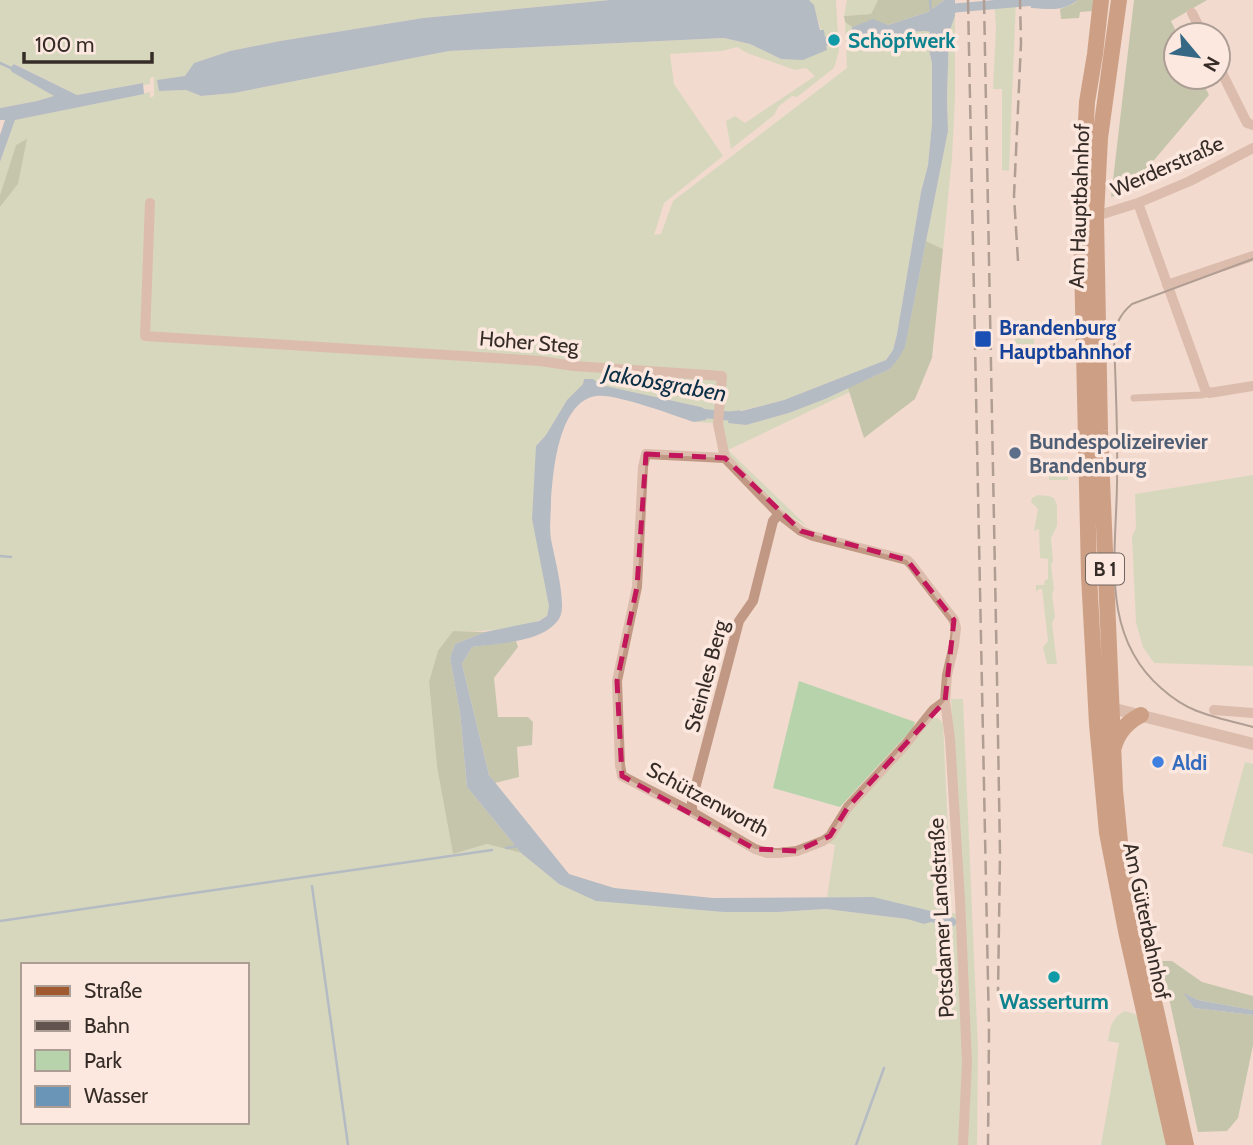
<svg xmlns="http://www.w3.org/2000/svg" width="1253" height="1145" viewBox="0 0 1253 1145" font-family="Cabin,sans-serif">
  <rect width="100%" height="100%" fill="#f2dace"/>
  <path fill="#b7d3ac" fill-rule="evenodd" d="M0,0H610L423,18L280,41L230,51L194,63L185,76L160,91L186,90L201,96L234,93L449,51L724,38L750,44L781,59L830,45L829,36L825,37C817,25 818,10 809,0H836L839,51L834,68L797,97L792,96L779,106L774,115L731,149L726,121L735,116L745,123L815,76L806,68L795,70L747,53L737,47L722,51L670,54L674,84L723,156L664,203L654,235L661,234L673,201L847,68L845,22L852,27L853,33L848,43H854V47C871,43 916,27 930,31L927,41L932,63V123L928,165L921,192L897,334L893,350L886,360L784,400L729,414L746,425L789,413L848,388L850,392L728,450L808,527L816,532L787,514L732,461L714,423L694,422L706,420L701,407L600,385L583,384L567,400L546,435L536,446L549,606L547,616C525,630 479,632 453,631L429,682L437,767L453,854L487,844L521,853L559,884L778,912L826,909L908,919L924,924L931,922L942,925L873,897H827L835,845L827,843L850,806L932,718H938L943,723L952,913L964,914L951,699H963L978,1050L977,1145H0V207L18,184L16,145L0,195V162L15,120L150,92V98L154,96V77L150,78V84L143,85L142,83L77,95L15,64L12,72L55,96L37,101L0,108ZM23,965H247V1122H23Z
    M847,0H878L871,14L844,16Z
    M994,0H1016L1009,171L1002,170V89H993L996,27Z
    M955,16V98L952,158L943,249L926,241L948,131L947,97L949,33Z
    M1015,320H1034V344H1015Z
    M1049,460H1068V480H1049Z
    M1253,475V666L1154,663L1143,647L1136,623L1132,536L1136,528L1135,494Z
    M1038,495L1049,496L1054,498L1057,505V526L1051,538L1053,561L1051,565L1054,589L1052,594L1055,617L1052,623L1057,664H1047L1043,647L1048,641L1042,589H1039L1036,592V585H1044L1045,580L1048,579V559L1040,558L1039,529L1034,531L1038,509L1031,502L1032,498Z
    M799,681L915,722L913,728L840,807L773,788Z
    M1245,762L1253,764V854L1222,846Z
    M1125,1011L1135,1014L1140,1020L1166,1145H1101L1119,1043L1108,1041C1110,1027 1112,1017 1125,1011Z"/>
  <path fill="#8eac82" d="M878,0H944L928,12L888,25L873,20L852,27L845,22L844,16L871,14Z
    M1078,0H1094L1093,11L1080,12L1079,18L1061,19L1060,9L1073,4Z
    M1134,0H1207L1171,21L1178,35H1176V77H1200L1209,95L1139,178L1142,189L1111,197Z
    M27,139L18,184L0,207V195L16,145Z
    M926,241L943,249L932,358L915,399L864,438L848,388L890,369L905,346Z
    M453,631L485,632L455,644L450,658L460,713L467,787L521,853L487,844L453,854L437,767L429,682L438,651Z
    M516,641L518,647L494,678L498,717H528L533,722L532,745L517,747L519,777L495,783L489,775L462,664L472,647Z
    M1161,961H1172L1202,982L1253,996V1010L1198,1000L1184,994L1194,1008L1253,1015V1045L1238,1118L1227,1131L1198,1132Z"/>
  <path fill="#6a95b6" d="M610,0H809L814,5L820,30H824L825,37L829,36L830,45L826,46L827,50L803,60L781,59L750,44L724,38L449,51L234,93L201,96L186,90L159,91L157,80L185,76L194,63L230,51L280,41L423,18Z
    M944,0H955V16L949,33L947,97L948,131L905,347L898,359L890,369L825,399L789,413L746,425L728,423L730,414L784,400L886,360L893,350L897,334L921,192L928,165L932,123V63L927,41L930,32C917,27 870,43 854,47L853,43L847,44L846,34L852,33V27L873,19L888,25L928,12Z
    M1030,0H1078C1063,12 1048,9 1031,8Z
    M14,64L77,95L143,83L144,94L15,120L0,162V135L5,120H0V108L37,101L54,96L12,72L10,68Z
    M584,379H593L601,385L701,407L708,411L706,420L694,422C673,415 614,393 596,396C558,402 553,472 551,502C551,514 549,527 551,539C554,556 567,603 560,617C546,643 497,643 472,647L462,664L489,775L569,874L614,888L713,898L873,897L939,913L945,922L942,925L931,922L924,924L907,919L826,909L778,912H724L596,901L559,884L521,853L467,787L460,713L450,658L455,644L485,632L539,621L547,616L549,606L532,519L536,446L546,435L567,400L583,384Z
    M1183,993L1198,1000L1253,1010V1015L1194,1008Z"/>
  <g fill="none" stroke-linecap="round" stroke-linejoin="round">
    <path stroke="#6a95b6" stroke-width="2.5" d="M930,0L931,11
      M0,63L13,69
      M0,556L11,557
      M506,848L519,846
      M312,886L348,1145
      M0,921L492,850
      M856,1145L884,1068"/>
    <path stroke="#6a95b6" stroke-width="9" d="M945,14L955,8L1046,0
      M698,413L729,416L739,415
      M936,919L952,922"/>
    <path stroke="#c19883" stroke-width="7" d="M1134,398L1201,395L1209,393"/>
    <path stroke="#c19883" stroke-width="10" d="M1192,13L1203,35
      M1218,65L1247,123L1253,125
      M150,203L145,336L495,358L540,361L574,366L722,376L718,424L725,458L779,514L801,531L813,536L907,560L911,564L954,620L956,628L954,645L947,675L945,701L950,739L960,899L967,1063L963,1145
      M1138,203L1205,389L1209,393L1253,386
      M1096,216L1138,203L1190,181L1253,148
      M1167,285L1253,256
      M725,458L646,454L643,467L637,587L617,681L620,765L622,776L692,812L755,849L767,853H779L797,851L823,841L830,836L848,807L905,745L933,710L945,701
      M1214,710L1253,713
      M692,812V800L739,621L753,601L773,521L779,514"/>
    <path stroke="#c19883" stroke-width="12" d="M1111,708L1253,744"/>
    <path stroke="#a15930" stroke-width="16" d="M1101,0L1095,54L1087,102L1081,217L1089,576L1097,724L1107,833L1126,931L1174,1145
      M1119,0L1100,138L1096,216L1100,431L1115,790L1121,852L1186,1145
      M1114,747C1118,732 1127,722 1141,715"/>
    <path stroke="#61544e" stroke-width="2" d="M1253,259L1132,304C1120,314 1114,325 1114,341C1116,388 1118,436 1117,484C1116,556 1100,635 1161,688C1171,697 1184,706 1197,711C1215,718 1234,722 1253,727"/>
    <path stroke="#61544e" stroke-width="2.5" stroke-dasharray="14 7" stroke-linecap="butt" d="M968,0L989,1031L988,1145
      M984,0L997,678L1000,853L998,994
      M1018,261L1014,196L1021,43L1020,0"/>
  </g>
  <path d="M0 0H1253V1145H0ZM646,454L725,458L801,531L907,560L954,620L945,701L848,807L830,836L797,851L755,849L622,776L617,681L637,587Z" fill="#f2dace" fill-opacity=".55" fill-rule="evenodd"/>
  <path fill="none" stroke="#c2185b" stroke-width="5" stroke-dasharray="14 9" stroke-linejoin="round" d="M646,454L725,458L801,531L907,560L954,620L945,701L848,807L830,836L797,851L755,849L622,776L617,681L637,587Z"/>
  <g fill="#0f9aa8" stroke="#fce8df" stroke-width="2.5">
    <circle cx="834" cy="40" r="7"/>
    <circle cx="1054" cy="977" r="7"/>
  </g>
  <rect fill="#1a4fb4" stroke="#fce8df" stroke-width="2.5" x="974" y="330" width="18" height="18" rx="3.5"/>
  <circle fill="#5c6f8a" stroke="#fce8df" stroke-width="2.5" cx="1015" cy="453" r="7"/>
  <circle fill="#3f7fe0" stroke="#fce8df" stroke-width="2.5" cx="1158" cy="762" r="7"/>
  <g text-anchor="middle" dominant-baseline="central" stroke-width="7" stroke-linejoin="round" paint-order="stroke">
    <rect fill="#fce8df" stroke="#71645e" stroke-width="2" x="1086" y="553.5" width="38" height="31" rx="5"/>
    <g font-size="19" font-weight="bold" fill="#352c27">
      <text x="1105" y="569">B 1</text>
    </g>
    <g font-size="21" font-weight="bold" fill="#0d838f" stroke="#fce8df" text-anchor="start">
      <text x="848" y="40">Schöpfwerk</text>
      <text x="1054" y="1001" text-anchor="middle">Wasserturm</text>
    </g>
    <g font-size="21" fill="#352c27" stroke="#fce8df">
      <text transform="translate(1167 166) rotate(-24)">Werderstraße</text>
      <text transform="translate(1079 206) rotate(-88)">Am Hauptbahnhof</text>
      <text transform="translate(529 342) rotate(5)">Hoher Steg</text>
      <text transform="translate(706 676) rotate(-75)">Steinles Berg</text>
      <text transform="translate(708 799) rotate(28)">Schützenworth</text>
      <text transform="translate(941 918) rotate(-93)">Potsdamer Landstraße</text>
      <text transform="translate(1147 921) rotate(78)">Am Güterbahnhof</text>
    </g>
    <g font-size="21" font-weight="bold" fill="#164399" stroke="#fce8df" text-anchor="start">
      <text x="999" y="327">Brandenburg<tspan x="999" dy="24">Hauptbahnhof</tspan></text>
    </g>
    <g font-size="21" font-weight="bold" fill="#4e5e75" stroke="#fce8df" text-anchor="start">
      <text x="1029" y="441">Bundespolizeirevier<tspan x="1029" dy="24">Brandenburg</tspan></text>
    </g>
    <g font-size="21" font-weight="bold" fill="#366cbe" stroke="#fce8df" text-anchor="start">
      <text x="1172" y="762">Aldi</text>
    </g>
    <g font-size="23" font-style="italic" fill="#0b2f46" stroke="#fce8df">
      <text transform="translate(665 383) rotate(10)">Jakobsgraben</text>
    </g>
  </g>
  <rect x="21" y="963" width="228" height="161" fill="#fce8df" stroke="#ac9d95" stroke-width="2"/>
  <rect x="35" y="986" width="35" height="10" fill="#a15930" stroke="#ac9d95" stroke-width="2"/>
  <text x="84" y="998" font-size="21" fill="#352c27">Straße</text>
  <rect x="35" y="1021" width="35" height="10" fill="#61544e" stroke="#ac9d95" stroke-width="2"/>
  <text x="84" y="1033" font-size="21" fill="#352c27">Bahn</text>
  <rect x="35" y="1050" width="35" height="21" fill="#b7d3ac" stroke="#ac9d95" stroke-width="2"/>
  <text x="84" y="1068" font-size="21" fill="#352c27">Park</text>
  <rect x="35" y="1086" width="35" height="21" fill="#6a95b6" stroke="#ac9d95" stroke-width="2"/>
  <text x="84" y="1103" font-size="21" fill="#352c27">Wasser</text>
  <g transform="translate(1197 56) rotate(119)"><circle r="33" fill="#fce8df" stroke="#ac9d95" stroke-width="2"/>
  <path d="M0-5L12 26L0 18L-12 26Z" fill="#356885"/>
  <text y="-10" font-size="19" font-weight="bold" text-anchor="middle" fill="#352c27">N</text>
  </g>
  <path d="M24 52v10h128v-10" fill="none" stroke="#352c27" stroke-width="3.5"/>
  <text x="35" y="52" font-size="21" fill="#352c27" stroke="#fce8df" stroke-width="5" paint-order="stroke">100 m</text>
</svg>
